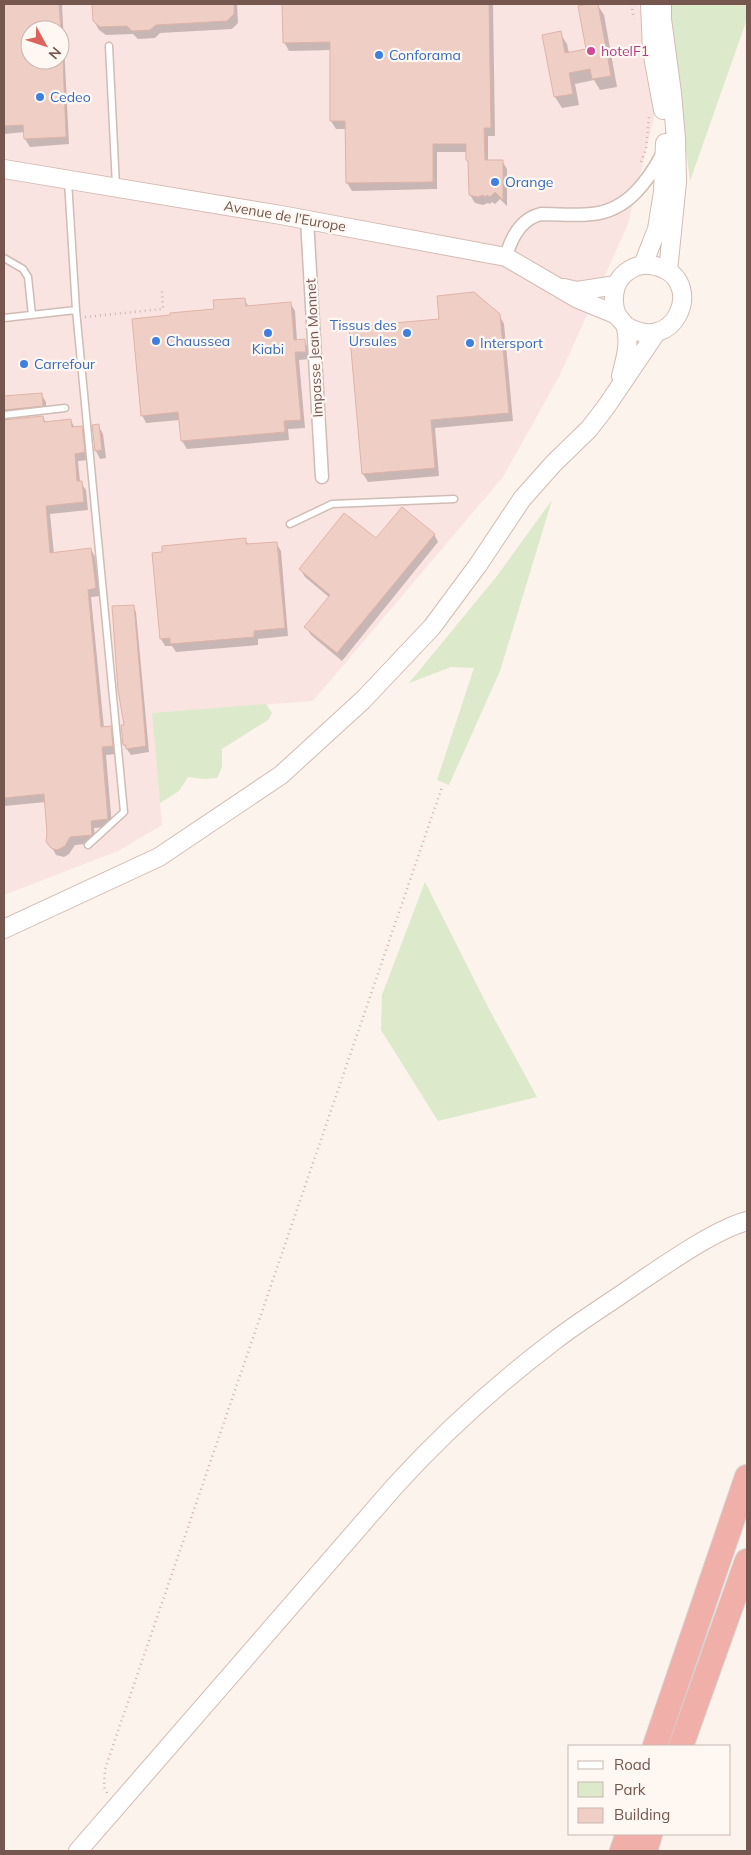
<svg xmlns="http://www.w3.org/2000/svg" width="751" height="1855" viewBox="0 0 751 1855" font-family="Mulish,sans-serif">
  <rect width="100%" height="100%" fill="#fbf3ec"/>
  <path fill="#fae4e1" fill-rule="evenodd" d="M4,4H639L657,105L628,224L560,375L503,477L313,701L152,713L162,825L118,851L4,895ZM30,30H60V60H30Z"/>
  <path fill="#dce9ca" d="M668,4H747V19L690,181Z
    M552,500L500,671L449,785L437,780L474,668L451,667L409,683L497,576Z
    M266,704L272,713L268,720L222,749V767L217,778L204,779L188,777L179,791L160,803L152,713Z
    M425,882L489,1009L537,1097L438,1121L381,1030L382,995Z"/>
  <path fill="#0003" fill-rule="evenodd" d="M4,4H62L69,144L30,147L25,139V132L4,134ZM30,30H60V60H30Z
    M94,4H237L238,23L232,29L160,33L155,38L138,39L133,34L106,35L99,30L94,21Z
    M284,4H493L495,136H488V161H502L507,169V206L500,199L495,204L492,202L490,204L488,203L483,205L475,203L470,195V165L467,160V152H437V189L352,191L347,183V129H336L331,121V50L289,51L284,42Z
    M597,4L604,15L617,87L600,90L594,80L575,84L579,105L562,108L555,97L544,36L560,33L567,44L569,53L588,50L580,7Z
    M244,299L249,307L290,303L295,311L297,341H304L309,349L310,359L299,360L305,428L288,429L289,440L187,449L182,441L180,420L146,423L142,415L215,310Z
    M499,315L504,324L513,421L435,428L439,476L368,482L363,474L350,328Z
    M41,394L46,402V413L8,418L4,421L43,417L46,423L71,421L75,428L81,427L86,435L88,460L78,461L80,482L86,490L88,510L50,514L54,554L91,549L95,557L100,596L91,597L104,728L110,727L115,735L116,754L106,755L112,827L94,828L96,843L75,845L69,854L64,857L56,855L51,846L46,802L4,806V397Z
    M98,425L103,434L106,458L100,459L96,451L93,426Z
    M434,534L438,542L342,661L311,635L306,627L330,598L305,577L300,569L376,540Z
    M245,540L249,545L276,543L281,551L288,636L258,639V645L176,652L172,646H165L161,639Z
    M133,606L136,612L149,752L131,755L124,745Z"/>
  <path fill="#efcfc5" stroke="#e0b3a7" d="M4,4H59L61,30H30V60H63L66,137L24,139L23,125L4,126Z
    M92,4H234V14L227,21L156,25L150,30L132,31L127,26L100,27L93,21Z
    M282,4H489L491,128H484L485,160H503V200L495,192L490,197L487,195L485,197L483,195L478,197L469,195L468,161L466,160V144H433V182L346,183L345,121H330V42L283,43Z
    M589,4H598L611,76L592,79L590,69L569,73L573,94L554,97L542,35L561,31L565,53L586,49L578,6Z
    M474,292L500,314L509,413L431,420L435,468L362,474L349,327L439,319L437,296Z
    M245,298L246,306L291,302L294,340L305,339L306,352H295L301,420L284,421L285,432L181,441L178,412L141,416L132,319L170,315V313L214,309L213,300Z
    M42,393L43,406L4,410V396Z
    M43,416L44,422L71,419L72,427L82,426L85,452L75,454L77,481H82L84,502L46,506L50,553L91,548L96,588L88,590L101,727L111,726L113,746L102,747L108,819L91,821L92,835L70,837L65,846L57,850L51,848L46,842L47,833L44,794L4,798V420Z
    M99,424L102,450L95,451L92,425Z
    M402,507L435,534L337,653L304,627L330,595L299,569L344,513L376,538Z
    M246,538V544L277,542L285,628L254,631V637L170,644V638L160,639L152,553L162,552V546Z
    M134,605L146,746L126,749V745H123L121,725H124L118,690L112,606Z"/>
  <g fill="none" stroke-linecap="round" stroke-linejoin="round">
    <g stroke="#cfbcb4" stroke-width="9">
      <path id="lane" d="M109,46L116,186
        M4,258L23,269L28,277L32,315
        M76,310L124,812L88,845
        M4,318L76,310L68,181
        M4,415L65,408
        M290,524L332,504L454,499"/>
    </g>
    <g stroke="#cfbcb4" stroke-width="15">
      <path id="street" d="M307,220L322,477
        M506,257C511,238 520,219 541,214C558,214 575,216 592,214C627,211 648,181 663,153"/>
    </g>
    <g stroke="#d2bbb2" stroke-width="20">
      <path id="secondary" d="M650,4L652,51L663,110
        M662,4V19L672,93L676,139L677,182L668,271
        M4,169L281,215L506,257L578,299L617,315
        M643,265L657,229L663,192L665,143
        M564,288L577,291L616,285
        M621,376C625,360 630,345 626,328C625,323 620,320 617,315C613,307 613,295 616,286C620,275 631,267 642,265C650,264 657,266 664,269C703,287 674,355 626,326
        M4,929L159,857L281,775L363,700L432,627L478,565L522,499L554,463L589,429L606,407L656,333
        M78,1851L394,1487C443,1433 496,1385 554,1341C580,1321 608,1304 635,1285C665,1265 714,1230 747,1221"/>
    </g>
    <g stroke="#d8d0ce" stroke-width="26">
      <path id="highway" d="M655,1746L747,1477
        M681,1746L747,1561
        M622,1851L628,1834
        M645,1851L650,1834"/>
    </g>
    <path stroke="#d4b2a8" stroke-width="2.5" stroke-dasharray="1 4" stroke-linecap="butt" d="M631,4L634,19
      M641,162L646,149L649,116
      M85,317L163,309L162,291
      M107,1793L104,1787L105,1769L442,787"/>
    <use href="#lane" stroke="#fff" stroke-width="6"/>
    <use href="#street" stroke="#fff" stroke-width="12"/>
    <use href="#secondary" stroke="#fff" stroke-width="18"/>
    <use href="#highway" stroke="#f0afa8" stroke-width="24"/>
  </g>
  <circle fill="#d1479c" stroke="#fef7f2" stroke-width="2" cx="591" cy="51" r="5"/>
  <g fill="#3f7fe0" stroke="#fef7f2" stroke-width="2">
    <circle cx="379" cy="55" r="5"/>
    <circle cx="40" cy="97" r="5"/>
    <circle cx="495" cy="182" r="5"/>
    <circle cx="268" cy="333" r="5"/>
    <circle cx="407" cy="333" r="5"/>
    <circle cx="156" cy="341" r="5"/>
    <circle cx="470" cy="343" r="5"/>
    <circle cx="24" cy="364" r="5"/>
  </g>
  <g text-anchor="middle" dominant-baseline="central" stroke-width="4.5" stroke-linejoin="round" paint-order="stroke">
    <g font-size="14" fill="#b23c85" stroke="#fef7f2" text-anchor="start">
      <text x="601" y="51">hotelF1</text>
    </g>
    <g font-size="14" fill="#366cbe" stroke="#fef7f2" text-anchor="start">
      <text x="389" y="55">Conforama</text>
      <text x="50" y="97">Cedeo</text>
      <text x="505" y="182">Orange</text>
      <text x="397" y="325" text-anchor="end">Tissus des<tspan x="397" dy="16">Ursules</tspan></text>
      <text x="166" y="341">Chaussea</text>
      <text x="480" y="343">Intersport</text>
      <text x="268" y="349" text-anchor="middle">Kiabi</text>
      <text x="34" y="364">Carrefour</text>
    </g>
    <g font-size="14" fill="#755750" stroke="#fef7f2">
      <text transform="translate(285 216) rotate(10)">Avenue de l'Europe</text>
      <text transform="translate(314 348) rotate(-93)">Impasse Jean Monnet</text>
    </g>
  </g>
  <rect width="751" height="1855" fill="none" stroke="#755750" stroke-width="10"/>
  <rect x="568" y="1745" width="162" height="90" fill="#fef7f2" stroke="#c7b7b1"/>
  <rect x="578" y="1761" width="25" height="8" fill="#ffffff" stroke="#c7b7b1"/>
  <text x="614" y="1770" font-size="15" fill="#755750">Road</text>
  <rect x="578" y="1782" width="25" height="15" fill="#dce9ca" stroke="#c7b7b1"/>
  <text x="614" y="1795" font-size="15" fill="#755750">Park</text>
  <rect x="578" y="1808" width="25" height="15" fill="#efcfc5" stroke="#c7b7b1"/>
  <text x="614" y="1820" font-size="15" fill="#755750">Building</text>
  <g transform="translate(45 45) rotate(130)"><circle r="24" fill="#fef7f2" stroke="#c7b7b1"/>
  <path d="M0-4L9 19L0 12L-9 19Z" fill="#db635b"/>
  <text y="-8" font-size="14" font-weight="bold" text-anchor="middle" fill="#755750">N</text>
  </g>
</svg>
